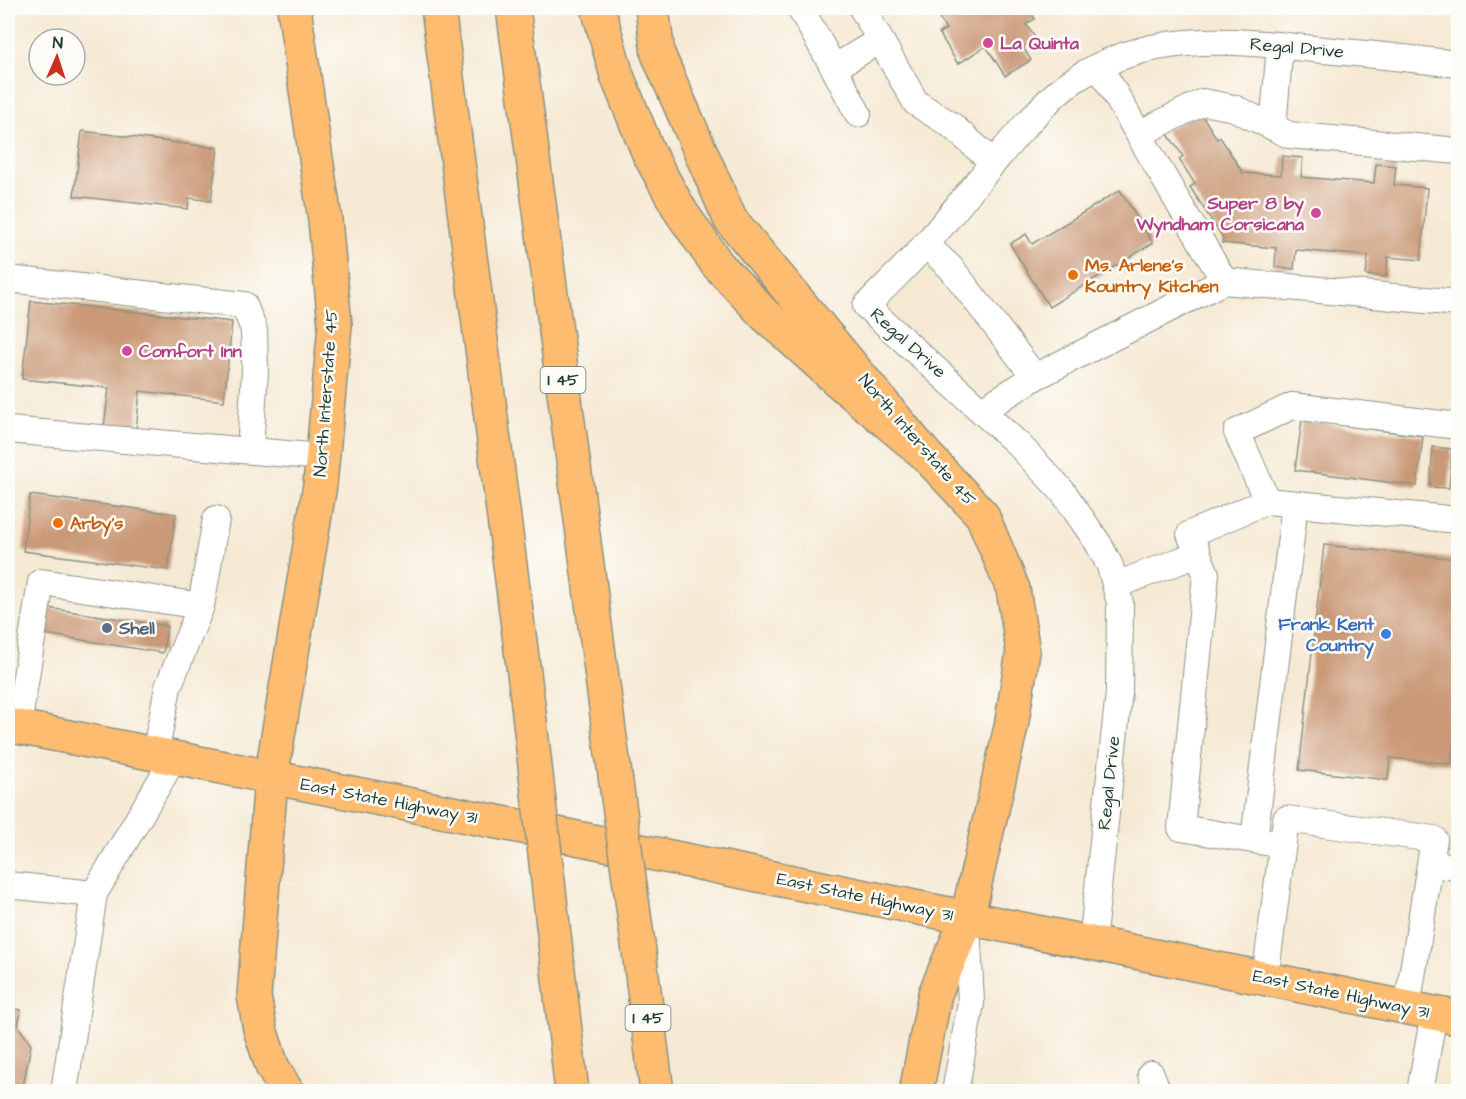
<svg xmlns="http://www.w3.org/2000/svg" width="1466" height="1099" viewBox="0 0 1466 1099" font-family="'Architects Daughter',sans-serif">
  <rect width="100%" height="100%" fill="#fdfcf7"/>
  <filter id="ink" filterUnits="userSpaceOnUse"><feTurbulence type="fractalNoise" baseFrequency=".0167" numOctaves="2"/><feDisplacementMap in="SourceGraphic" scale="12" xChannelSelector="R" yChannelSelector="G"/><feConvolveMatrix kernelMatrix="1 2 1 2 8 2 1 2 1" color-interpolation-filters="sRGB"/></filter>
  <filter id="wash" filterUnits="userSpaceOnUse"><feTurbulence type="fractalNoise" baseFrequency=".008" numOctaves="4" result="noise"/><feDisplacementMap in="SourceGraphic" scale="24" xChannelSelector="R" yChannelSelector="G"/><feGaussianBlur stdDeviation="1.35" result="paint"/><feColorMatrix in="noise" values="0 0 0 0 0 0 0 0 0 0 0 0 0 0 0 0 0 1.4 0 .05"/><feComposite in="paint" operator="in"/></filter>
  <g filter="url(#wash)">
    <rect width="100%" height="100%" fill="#f6e9d4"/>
    <g id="blocks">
      <path fill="#ca9977" d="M933,8H1028L1035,19L1026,24L1036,39L1023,47L1031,60L1005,76L986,46L958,64L939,33L946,29Z
        M1200,112L1217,139L1220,137L1243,173L1281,175L1282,156L1303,158L1301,177L1374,183L1376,164L1396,166L1394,185L1427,188L1421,260L1388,257L1386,277L1366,275L1368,256L1296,250L1294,269L1275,267L1276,248L1222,243L1223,238L1190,187L1195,184L1179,159L1183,156L1165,130Z
        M82,131L218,148L211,201L189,198L188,209L74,196Z
        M1120,190L1153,243L1049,307L1010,244L1026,234L1032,244Z
        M31,301L232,322L224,401L140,391L136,430L104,427L109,388L22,379Z
        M1302,420L1423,436L1417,486L1295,470Z
        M1433,447L1452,449L1449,488L1430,487Z
        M30,495L176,514L168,570L23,551Z
        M1324,545L1458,559V708L1451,764L1390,758L1388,780L1299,770Z
        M48,608L167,626L163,653L44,634Z
        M8,1008L21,1010L18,1026L31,1045L22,1092H8Z"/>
    </g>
  </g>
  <g filter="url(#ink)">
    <use href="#blocks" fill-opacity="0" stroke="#8a9384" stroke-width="1.5"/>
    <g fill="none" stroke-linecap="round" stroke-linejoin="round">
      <g stroke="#8a9384" stroke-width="28">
        <path id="minor" d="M800,8L834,68L880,40
          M862,8L916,103L951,125L993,162
          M834,68L858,114
          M1273,127L1280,45
          M1139,134L1203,102L1234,108L1289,135L1458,151
          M926,245L951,268L1035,377
          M8,279L244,305L254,330L255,370L250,450
          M1224,281L1458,303
          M982,410L1035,377L1224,281L1099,66
          M8,430L322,457
          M1267,501L1237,432L1292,406L1458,426
          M1116,585L1198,554
          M18,727L41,582L201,606L216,519
          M155,755L168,687L201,606
          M1254,840L1295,504
          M1283,845L1181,828L1206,574L1190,534L1267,501L1458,520
          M1430,864L1458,867
          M8,885L94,894
          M1092,944L1119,692L1120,603L1110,566L1098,543L1063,492L1019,445L866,306C886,285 908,265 926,244C959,206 989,166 1023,128C1037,113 1051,96 1068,84C1146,29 1234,40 1323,50C1368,54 1413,59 1458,64
          M1265,979L1286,819L1434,839L1407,1008
          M1151,1074L1158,1092
          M64,1092L94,894L174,758
          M955,1092L971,1003L967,922
          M1420,1092L1434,1013"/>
      </g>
      <g stroke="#8a9384" stroke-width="36">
        <path id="major" d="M652,8L658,54L730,219L924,453L982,515L1013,589L1023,652L1011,727L967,918
          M8,725L523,827L1458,1018
          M271,778L320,485L335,325L325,220L294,8"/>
      </g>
      <g stroke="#8a9384" stroke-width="36">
        <path id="highway" d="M438,8L528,704
          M513,8L612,753
          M598,8L617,76L649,154L681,212L717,264L765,315L844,386L924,453
          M271,778L254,996L260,1029L272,1066L287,1092
          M638,944L657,1092
          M556,952L572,1092
          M916,1092L935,994L967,918"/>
      </g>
      <use href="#minor" stroke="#fff" stroke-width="26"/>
      <use href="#major" stroke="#febc70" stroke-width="33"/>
      <use href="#highway" stroke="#febc70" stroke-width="33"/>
      <g stroke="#8a9384" stroke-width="36" stroke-linecap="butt">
        <path id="highway-bridge" d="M528,704L556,952
          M612,753L638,944"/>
      </g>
      <use href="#highway-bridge" stroke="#febc70" stroke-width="33"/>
    </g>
  </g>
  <g fill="#d1479c" stroke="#fdfcf7" stroke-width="2">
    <circle cx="988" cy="43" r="6"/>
    <circle cx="1316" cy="213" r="6"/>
    <circle cx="127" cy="351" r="6"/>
  </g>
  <g fill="#e8710a" stroke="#fdfcf7" stroke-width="2">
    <circle cx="1073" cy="275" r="6"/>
    <circle cx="58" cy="523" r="6"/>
  </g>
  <circle fill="#5c6f8a" stroke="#fdfcf7" stroke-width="2" cx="107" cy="628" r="6"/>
  <circle fill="#3f7fe0" stroke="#fdfcf7" stroke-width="2" cx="1386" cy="634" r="6"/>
  <g text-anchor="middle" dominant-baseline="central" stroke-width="5" stroke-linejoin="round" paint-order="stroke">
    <g fill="#fdfcf7" stroke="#62766e" stroke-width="1.5">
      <rect x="540.5" y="367" width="45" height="26" rx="4.5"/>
      <rect x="625.5" y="1005" width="45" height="26" rx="4.5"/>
    </g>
    <g font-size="16" font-weight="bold" fill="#1f3d34">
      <text x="563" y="380">I 45</text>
      <text x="648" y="1018">I 45</text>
    </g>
    <g font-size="18" font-weight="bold" fill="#b23c85" stroke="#fdfcf7" text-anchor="start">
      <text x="1000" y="43">La Quinta</text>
      <text x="1304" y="203" text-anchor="end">Super 8 by<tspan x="1304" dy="21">Wyndham Corsicana</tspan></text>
      <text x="139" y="351">Comfort Inn</text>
    </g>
    <g font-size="18" fill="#1f3d34" stroke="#fdfcf7">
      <text transform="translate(1297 48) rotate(5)">Regal Drive</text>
      <text transform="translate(908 343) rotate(42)">Regal Drive</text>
      <text transform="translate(326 393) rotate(-86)">North Interstate 45</text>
      <text transform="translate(917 440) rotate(49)">North Interstate 45</text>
      <text transform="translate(1109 783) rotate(-84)">Regal Drive</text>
      <text transform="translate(389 801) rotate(11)">East State Highway 31</text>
      <text transform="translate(865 897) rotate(12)">East State Highway 31</text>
      <text transform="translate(1341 994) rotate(12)">East State Highway 31</text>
    </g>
    <g font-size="18" font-weight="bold" fill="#c56008" stroke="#fdfcf7" text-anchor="start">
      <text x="1085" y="265">Ms. Arlene’s<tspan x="1085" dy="21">Kountry Kitchen</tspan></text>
      <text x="70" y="523">Arby's</text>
    </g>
    <g font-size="18" font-weight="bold" fill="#366cbe" stroke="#fdfcf7" text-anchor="end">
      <text x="1374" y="624">Frank Kent<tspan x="1374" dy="21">Country</tspan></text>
    </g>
    <g font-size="18" font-weight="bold" fill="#4e5e75" stroke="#fdfcf7" text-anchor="start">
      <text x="119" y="628">Shell</text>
    </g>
  </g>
  <rect width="1466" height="1099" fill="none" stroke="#fdfcf7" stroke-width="30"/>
  <g transform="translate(57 57) rotate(3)"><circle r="28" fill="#fdfcf7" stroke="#a4b0a9" stroke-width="1.5"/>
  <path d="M0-4.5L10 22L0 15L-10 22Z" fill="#c8321e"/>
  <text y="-9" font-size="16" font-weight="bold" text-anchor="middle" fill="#1f3d34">N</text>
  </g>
</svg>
